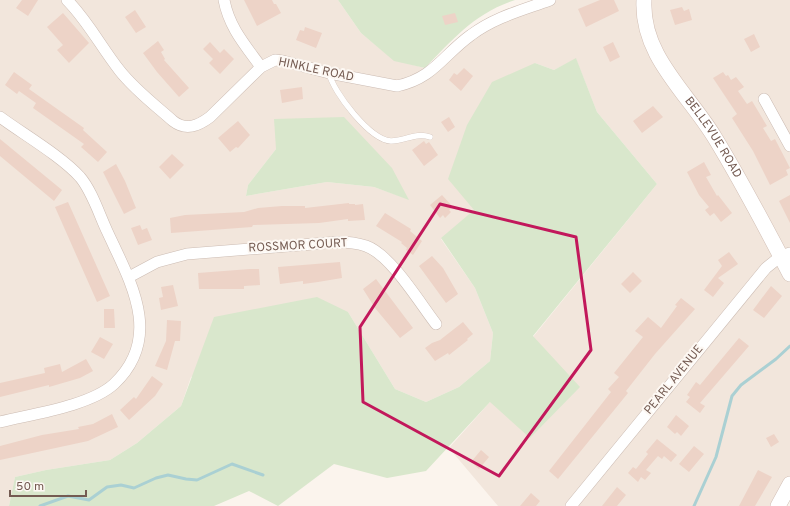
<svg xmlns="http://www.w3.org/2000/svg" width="790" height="506" viewBox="0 0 790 506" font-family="Overpass,sans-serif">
  <rect width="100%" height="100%" fill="#fbf4ed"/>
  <path fill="#f2e6dc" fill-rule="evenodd" d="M0,0H338L361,33L394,60L425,68L420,77L470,35L550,0H790V484L778,506H498L449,448L490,402L579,387L533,337L657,184L597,112L576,59L554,70L535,63L475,210L441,239L475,288L493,333L490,361L459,387L426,402L395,389L348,312L191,377L181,406L137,443L110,460L46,470L15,477L9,506H0ZM276,149L408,199L374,187L327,182L246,196L248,185Z"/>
  <path fill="#d9e7cc" d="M338,0H515C475,13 453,39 425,68L394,61L361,33Z
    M576,58L597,112L657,184L533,336L580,387L530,438L490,402L426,471L387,478L334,464L278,506L249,491L214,506H9L15,477L46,470L110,460L137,443L181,406L214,317L317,297L348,312L395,389L426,402L459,387L490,361L493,333L475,288L441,238L474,210L448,179L467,125L492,82L535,63L554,70Z
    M344,117L392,168L409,200L374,187L327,182L246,196L248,185L276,149L274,119Z"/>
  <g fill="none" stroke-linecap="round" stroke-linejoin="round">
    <path stroke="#aad0d3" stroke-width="3" d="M40,506L68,496L89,500L107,487L121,485L134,488L156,478L168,475L186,479L197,480L232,464L263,475
      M694,506L716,457L732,396L741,385L776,359L790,346"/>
  </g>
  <path fill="#edd3c7" d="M22,0H38L28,16L16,8Z
    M244,0H272L274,4H276L281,13L257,26Z
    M600,0H614L619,11L586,27L578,9Z
    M682,7L684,11L689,9L692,20L675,25L670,10Z
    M135,10L146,27L136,33L125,17Z
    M63,13L89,43L69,63L57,50L63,45L47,27Z
    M455,13L458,22L445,25L442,16Z
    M305,27L322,33L316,48L296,40L300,30L304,31Z
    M754,34L760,47L751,52L744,39Z
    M158,41L164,50L161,52L165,59L164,60L189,88L179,97L157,72L143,53Z
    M210,42L220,53L224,49L234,59L220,74L209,63L213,59L203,49Z
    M613,42L620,57L610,62L603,47Z
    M464,68L473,76L461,91L449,80L454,73L457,75Z
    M14,72L32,85L29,89L84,128L83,130L107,152L98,162L81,147L84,144L33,108L36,103L19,91L17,94L5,85Z
    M723,72L726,76L728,75L731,80L736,77L744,87L738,91L747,104L752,101L767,126L763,128L771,141L775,139L790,168L786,170L788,175L770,185L753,151L732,118L737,114L713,78Z
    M302,87L303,99L282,103L280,90Z
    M653,106L663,117L642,133L633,121Z
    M449,117L455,127L448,132L441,122Z
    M238,121L250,135L238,148L236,147L230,152L218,138Z
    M0,139L62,190L54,201L0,156Z
    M424,141L426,144L429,142L438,155L424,166L412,150Z
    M172,154L184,165L170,179L159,167Z
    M704,162L711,175L706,177L717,196L718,195L732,213L721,222L714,213L710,216L705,210L709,207L699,195L687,172Z
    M116,164L125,181L136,208L124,214L103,172Z
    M442,195L453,207L449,210L451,212L445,218L443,215L440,218L430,205Z
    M790,195V223L779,201Z
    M68,202L110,296L97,302L55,207Z
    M349,203V204H355V205L363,204L365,220L348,221V219L319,223L253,225L252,227L171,233L170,218L185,215L244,212L258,208L282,206H305V208Z
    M385,213L411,229L410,231L422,241L413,255L406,250L407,248L401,243L402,242L376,226Z
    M140,225L142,230L147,228L152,240L138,245L131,228Z
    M729,252L738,264L718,278L724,283L713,297L704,290L722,266L718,260Z
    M432,256L443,268L458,294L446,303L419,266Z
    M340,262L342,278L318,282L303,284V281L280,284L278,267Z
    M250,269H259L260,285L244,286V289H199L198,273Z
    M633,272L642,281L630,293L621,284Z
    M376,279L413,328L400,338L375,308L363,289Z
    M173,285L178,306L161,310L159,298L163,297L161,287Z
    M771,286L782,296L764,318L753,310Z
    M681,298L695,309L655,354L626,391L628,393L558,479L549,471L611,392L608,389L619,377L614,373L643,337L635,331L648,317L661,328L677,306L675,305Z
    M104,309H114L115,328H104Z
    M167,320L181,321L180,341H175L167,370L155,366L166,341Z
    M463,322L473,334L467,339L468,340L449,355L448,353L435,361L425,348L432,343L440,340Z
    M100,337L113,344L104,359L91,352Z
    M739,338L749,346L700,403L705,406L700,413L686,402L690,397L687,395L696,382L700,385Z
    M86,359L93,371L80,378L49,387V385L0,397V383L45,373L44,368L60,364L62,372Z
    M152,376L163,384L155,396L129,420L120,410L134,397L136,399Z
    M112,414L118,427L88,441L0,460V446L42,435L79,429L78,427L93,424Z
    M676,415L689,426L681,436L677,432L675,434L667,427Z
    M774,434L779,442L771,447L766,438Z
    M657,439L677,455L671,462L664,456L662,459L658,456L646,470L651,473L645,480L641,477L638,482L628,473L633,467L636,469L648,454L646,452Z
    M694,446L704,454L689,472L679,464Z
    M481,450L489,457L479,469L471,462Z
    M758,470L772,477L755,506H739Z
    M617,487L626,495L617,506H602Z
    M531,493L540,501L536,506H520Z"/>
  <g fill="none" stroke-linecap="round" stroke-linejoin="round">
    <g stroke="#ccbcb3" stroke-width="6">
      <path id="lane" d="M329,73C333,92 370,140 391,141C405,141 416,132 430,137"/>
    </g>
    <g stroke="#ccbcb3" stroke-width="12">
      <path id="street" d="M67,0C88,21 101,47 120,71C135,90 155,105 173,121C186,131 198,126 210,117L261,67L275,60L283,61L329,73L397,86C434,78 443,55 471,35C495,17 523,10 550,0
        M224,0C229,27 245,45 261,67
        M764,99L790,146
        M0,117C23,134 61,156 80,177C92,191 99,214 107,231C130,281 164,337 114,384C90,406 32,414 0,422
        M129,277L157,262L187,254L338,242C347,242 357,243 366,246C391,255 419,302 436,324
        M571,506L766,268L781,256L790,253"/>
    </g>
    <g stroke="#d1beb4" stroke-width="16">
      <g id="secondary">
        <path id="s1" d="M644,0C641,56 688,93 715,138C742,182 766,228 790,274"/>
        <path d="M778,506L790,484"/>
      </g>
    </g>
    <use href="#lane" stroke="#fff" stroke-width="5.5"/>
    <use href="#street" stroke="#fff" stroke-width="11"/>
    <use href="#secondary" stroke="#fff" stroke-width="15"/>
  </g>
  <path fill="none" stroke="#c2185b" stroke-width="3" stroke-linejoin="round" d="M440,204L576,237L591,350L499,476L363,402L360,327Z"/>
  <g text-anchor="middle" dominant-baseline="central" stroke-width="4" stroke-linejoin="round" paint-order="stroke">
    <g font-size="12" fill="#745b52" stroke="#fdf8f3">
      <text transform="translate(316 70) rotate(12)">HINKLE ROAD</text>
      <text stroke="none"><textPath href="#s1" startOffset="157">BELLEVUE ROAD</textPath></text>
      <text transform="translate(298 246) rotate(-3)">ROSSMOR COURT</text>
      <text transform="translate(674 380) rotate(-51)">PEARL AVENUE</text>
    </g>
  </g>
  <path d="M10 490v6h76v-6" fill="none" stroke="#745b52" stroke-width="2"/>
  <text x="16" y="490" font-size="12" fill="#745b52" stroke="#fdf8f3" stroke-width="3" paint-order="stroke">50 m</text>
</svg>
